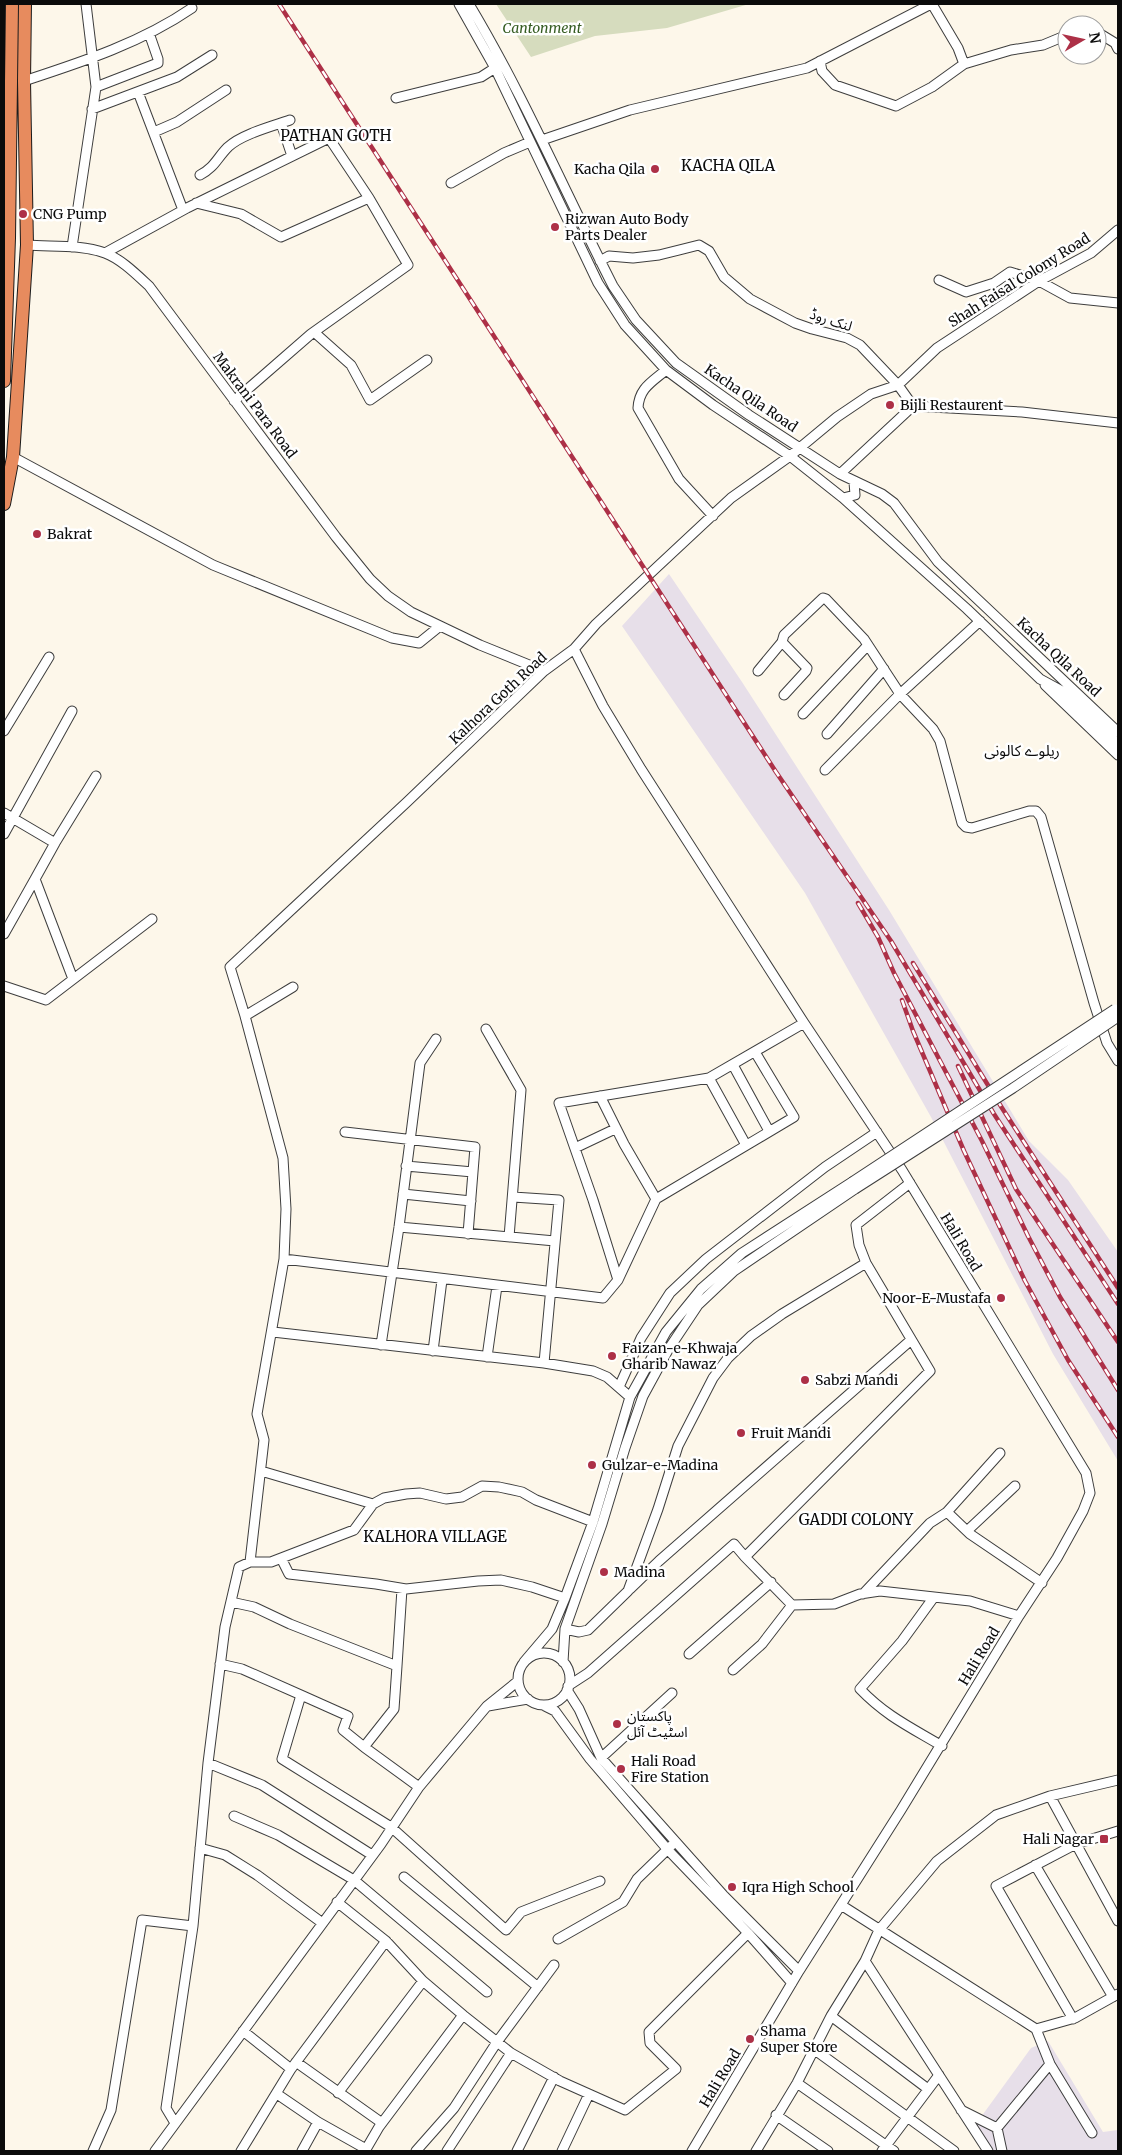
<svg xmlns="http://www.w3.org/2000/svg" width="1122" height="2155" viewBox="0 0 1122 2155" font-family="Merriweather,'Noto Sans Arabic',serif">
  <rect width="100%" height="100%" fill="#fdf7ea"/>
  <path fill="#e7dfe9" d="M669,574L742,682L889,910L1029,1141L1068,1180L1118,1252V1461L1053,1354L931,1117L805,893L622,626Z
    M1048,2041L1103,2132L1118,2130V2151H989L973,2128L1031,2048Z"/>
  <path fill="#d6dcbe" d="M496,4H749L667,28L595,36L531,57Z"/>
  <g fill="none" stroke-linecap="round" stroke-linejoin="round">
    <g stroke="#3e3e3e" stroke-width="11">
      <path id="minor" d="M459,4L495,68L598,283L625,325L666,370L713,405L790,456L843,498L967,609L1040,679L1062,691L1118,744
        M469,4C523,94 565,192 613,286L636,320L676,363L749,415L840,474L882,494L894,503L938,562L1118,732
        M932,4L958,48L964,64
        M1097,32L1115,43L1118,49
        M820,61L822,71L835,85L896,106L932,87L964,64L1011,50L1043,45L1067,35
        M24,81C82,62 141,43 192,8
        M96,87L158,63V59L149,33
        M138,92L183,210
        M396,98L481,77L495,68
        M92,109L177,77L212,55
        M281,123L292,156
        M154,132L177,122L226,90
        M542,140L630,110L807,68L931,4
        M200,175C215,167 217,158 228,147C242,134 273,126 290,120
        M451,183L504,153L530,142
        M196,203L241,214L281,237L369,198
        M27,245C52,247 80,244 105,253C121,259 136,274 149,286L336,537L370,579L388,596L411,612L480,645L544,671
        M72,247L96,87L86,4
        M105,253L187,208L329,138L369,198L408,265L311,334L234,401
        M600,261L609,256L633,258L659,255L699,245L709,251L724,277L750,299L795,323L812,329L847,338L860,345L898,385L913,406L1022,412L1118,423
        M939,280L966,292L994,283L1010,272L1039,281L1070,298L1118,303
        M314,332L351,365L370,400L427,360
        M666,370C652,382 639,388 638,408L679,479L713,516
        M13,457L213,565L392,638L419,643L440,626
        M840,474L913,406
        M843,498L855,495L854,482
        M782,642L807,668L806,671L784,695
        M574,649L603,706L641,769L804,1023L902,1170L1086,1473L1090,1493L1083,1511L1057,1558L1019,1616L901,1810L799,1971L692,2151
        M758,671L782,642L784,635L823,598L826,599L864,639L900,694L980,621
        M1045,685L1118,755
        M803,714L868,645
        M4,731L49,657
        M827,734L884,669
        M825,770L900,694L933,729L940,741L962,823L966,827L972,828L1029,811H1036L1041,817L1094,1003L1107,1043L1118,1061
        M4,813L55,843L35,879L73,979
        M4,834L72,711
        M55,843L96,776
        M4,934L35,879
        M4,986L46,1000L152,919
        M245,1016L293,987
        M486,1029L521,1090L509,1237
        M733,1065L769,1131
        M709,1078L746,1145
        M600,1096L624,1144L656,1199
        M345,1132L475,1147L468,1234
        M575,1148L615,1129
        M406,1166L473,1172
        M910,1183L856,1225L859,1245L866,1263L930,1371L745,1557L792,1605L834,1604L860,1594L880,1591L970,1601L1019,1616
        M403,1194L471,1201
        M513,1197L559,1200L544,1363
        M399,1227L555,1241
        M284,1259L603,1298L618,1280L656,1199L794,1117L755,1052
        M618,1280L593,1200L559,1103L709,1078L804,1023
        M273,1332L544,1363L593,1371L607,1377L630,1397
        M381,1345L399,1227L420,1063L436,1039
        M433,1351L442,1280
        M487,1357L497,1286
        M619,1387L641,1338L670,1293L706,1259L825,1167L877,1132
        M261,1471L373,1504
        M947,1512L1000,1453
        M593,1522L536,1500L522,1492L499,1487L482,1486L462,1497L446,1499L420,1493L406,1494L384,1498L373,1504L354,1530L271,1562H250L264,1440L257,1414L284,1259L286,1209L283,1158L245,1016L230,967L407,802L544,671L574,649L596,624L731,498L790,456L837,417L871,394L898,385L937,348L1039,281L1091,253L1118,230
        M967,1531L1015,1486
        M281,1558L289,1574L376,1584L406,1589L478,1581L501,1580L532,1587L565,1598
        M630,1589L659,1561L911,1340
        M863,1594L930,1523L947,1512L970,1534L1042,1583
        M934,1597L902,1641L860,1689C886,1716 910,1727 942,1746
        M231,1602L254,1607L290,1624L397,1666L394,1709L364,1747L419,1787
        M565,1629L579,1632L588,1630L628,1591L658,1509L678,1446L713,1378L728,1358L751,1336L782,1314L866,1263
        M518 1679a26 26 0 1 1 52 0a26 26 0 1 1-52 0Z
        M689,1654L771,1582
        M524,1662L552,1629L565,1598L593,1522L630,1397L666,1332L701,1289L742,1253L852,1182
        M563,1662L565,1629L602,1524L625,1448L643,1396L668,1350L698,1305L734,1271L855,1189
        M220,1664L242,1669L301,1695L282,1759L391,1827L506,1930L521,1912L600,1881
        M397,1666L402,1589
        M733,1670L762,1644L792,1605
        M568,1686L588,1673L734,1544L745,1557
        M567,1690L579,1709L601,1758L724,1896L799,1971
        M301,1695L348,1716L343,1730L364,1747
        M543,1705L555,1711L590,1759L668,1850L748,1933L792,1983
        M488,1706L528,1699
        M601,1758L672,1693
        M208,1763L262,1785L372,1855
        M1050,1796L1118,1921
        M234,1816L278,1835L354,1880L487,1992
        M200,1848L225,1855L257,1875L321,1922
        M1035,1865L1113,1997
        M404,1877L538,1987
        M337,1902L386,1941L423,1981L463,2015L379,2127L365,2151
        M841,1905L1036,2029L1050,2064L1092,2133
        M558,1939L623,1902L637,1879L671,1846
        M865,1961L879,1930L937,1861L996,1815L1050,1796L1118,1780
        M463,2015L511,2053L560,2081L625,2110L676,2069L650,2043L649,2032L748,1933
        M831,2016L928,2089
        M1073,2019L996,1886L1076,1844L1118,1831
        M1036,2029L1075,2018L1118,1994
        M243,2031L291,2069
        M815,2050L954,2151
        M296,2062L382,2123
        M797,2083L894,2151
        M338,2093L423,1981
        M277,2094L318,2122L366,2149
        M961,2110L997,2128
        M776,2115L828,2151
        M175,2123L166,2108L193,1926L208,1763L225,1627L239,1567L250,1562
        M93,2151L111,2110L142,1920L193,1926
        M155,2151L381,1844L419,1787L487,1706L518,1681
        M241,2151L291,2069L386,1941
        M302,2151L318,2122
        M416,2151L454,2108L497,2042L554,1965
        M447,2151L511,2053
        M517,2151L554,2077
        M562,2151L589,2094
        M756,2151L797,2083L831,2016L865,1961L988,2151
        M882,2151L939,2075
        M1002,2151L997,2128L1050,2064"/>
    </g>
    <g stroke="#1c1c1c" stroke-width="14">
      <path id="highway" d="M4,381L9,238L12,4
        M4,504L13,457L27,245L24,81L25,4"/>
    </g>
    <use href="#minor" stroke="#fff" stroke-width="9"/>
    <use href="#highway" stroke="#e78b5e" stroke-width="12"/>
    <g stroke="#ad3047" stroke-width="4.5">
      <path id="rail" d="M279,4L776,772L891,941L994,1114L1118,1304
        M858,903L878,937L894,973L982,1141L1028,1236L1060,1297L1118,1390
        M913,963L1002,1108L1118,1288
        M902,1000L913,1031L964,1151L1025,1281L1068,1360L1118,1437
        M958,1066L1016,1189L1118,1342"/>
    </g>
    <use href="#rail" stroke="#fff" stroke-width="2.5" stroke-dasharray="8" stroke-linecap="butt"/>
    <g stroke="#3e3e3e" stroke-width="11" stroke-linecap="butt">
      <path id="minor-bridge" d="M852,1182L1115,1009
        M855,1189L1013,1088L1118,1017"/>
    </g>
    <use href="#minor-bridge" stroke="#fff" stroke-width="9"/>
  </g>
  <g fill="#ad3047" stroke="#fff" stroke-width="2">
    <circle cx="655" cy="169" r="5"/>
    <circle cx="23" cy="214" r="5"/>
    <circle cx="555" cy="227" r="5"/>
    <circle cx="890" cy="405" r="5"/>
    <circle cx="37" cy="534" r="5"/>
    <circle cx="1001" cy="1298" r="5"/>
    <circle cx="612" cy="1356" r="5"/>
    <circle cx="805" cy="1380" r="5"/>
    <circle cx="741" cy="1433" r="5"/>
    <circle cx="592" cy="1465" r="5"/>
    <circle cx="604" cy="1572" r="5"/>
    <circle cx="617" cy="1724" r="5"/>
    <circle cx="621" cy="1769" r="5"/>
    <rect x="1099" y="1834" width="10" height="10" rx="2.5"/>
    <circle cx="732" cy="1887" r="5"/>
    <circle cx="750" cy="2039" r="5"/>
  </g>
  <g text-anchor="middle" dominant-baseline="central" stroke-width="5" stroke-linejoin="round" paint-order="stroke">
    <g font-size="14" font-style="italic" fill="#355c22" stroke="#fff">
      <text x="542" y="28">Cantonment</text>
    </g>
    <g font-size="14" fill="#0b0b0b" stroke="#fff" text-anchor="start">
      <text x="645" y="169" text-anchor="end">Kacha Qila</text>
      <text x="33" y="214">CNG Pump</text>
      <text x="565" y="219">Rizwan Auto Body<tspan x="565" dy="16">Parts Dealer</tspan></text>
      <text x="900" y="405">Bijli Restaurent</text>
      <text x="47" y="534">Bakrat</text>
      <text x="991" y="1298" text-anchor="end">Noor-E-Mustafa</text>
      <text x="622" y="1348">Faizan-e-Khwaja<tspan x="622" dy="16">Gharib Nawaz</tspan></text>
      <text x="815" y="1380">Sabzi Mandi</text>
      <text x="751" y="1433">Fruit Mandi</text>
      <text x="602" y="1465">Gulzar-e-Madina</text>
      <text x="614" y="1572">Madina</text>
      <text x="627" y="1716">پاکستان<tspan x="627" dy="16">اسٹیٹ آئل</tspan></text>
      <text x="631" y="1761">Hali Road<tspan x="631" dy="16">Fire Station</tspan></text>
      <text x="1094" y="1839" text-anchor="end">Hali Nagar</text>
      <text x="742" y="1887">Iqra High School</text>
      <text x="760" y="2031">Shama<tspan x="760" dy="16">Super Store</tspan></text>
    </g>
    <g font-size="14" fill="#0b0b0b" stroke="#fff">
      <text transform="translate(1019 280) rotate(-32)">Shah Faisal Colony Road</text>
      <text transform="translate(831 320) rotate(18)">لنک روڈ</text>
      <text transform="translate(751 398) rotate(34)">Kacha Qila Road</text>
      <text transform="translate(255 405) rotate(53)">Makrani Para Road</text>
      <text transform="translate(1059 657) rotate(43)">Kacha Qila Road</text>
      <text transform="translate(498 698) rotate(-43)">Kalhora Goth Road</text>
      <text transform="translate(961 1242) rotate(59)">Hali Road</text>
      <text transform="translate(979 1656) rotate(-59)">Hali Road</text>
      <text transform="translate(720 2078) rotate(-59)">Hali Road</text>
    </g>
    <g font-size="15" fill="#0b0b0b" stroke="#fff">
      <text x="336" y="135">PATHAN GOTH</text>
      <text x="728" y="165">KACHA QILA</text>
      <text x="1022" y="750">ریلوے کالونی</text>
      <text x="856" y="1519">GADDI COLONY</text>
      <text x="435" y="1536">KALHORA VILLAGE</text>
    </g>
  </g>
  <rect width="1122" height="2155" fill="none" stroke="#0b0b0b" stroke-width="10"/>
  <g transform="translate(1082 40) rotate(81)"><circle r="24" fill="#ffffff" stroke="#9d9d9d"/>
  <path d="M0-4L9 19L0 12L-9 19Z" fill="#ad3047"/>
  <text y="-8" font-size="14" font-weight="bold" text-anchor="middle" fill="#0b0b0b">N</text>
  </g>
</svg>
